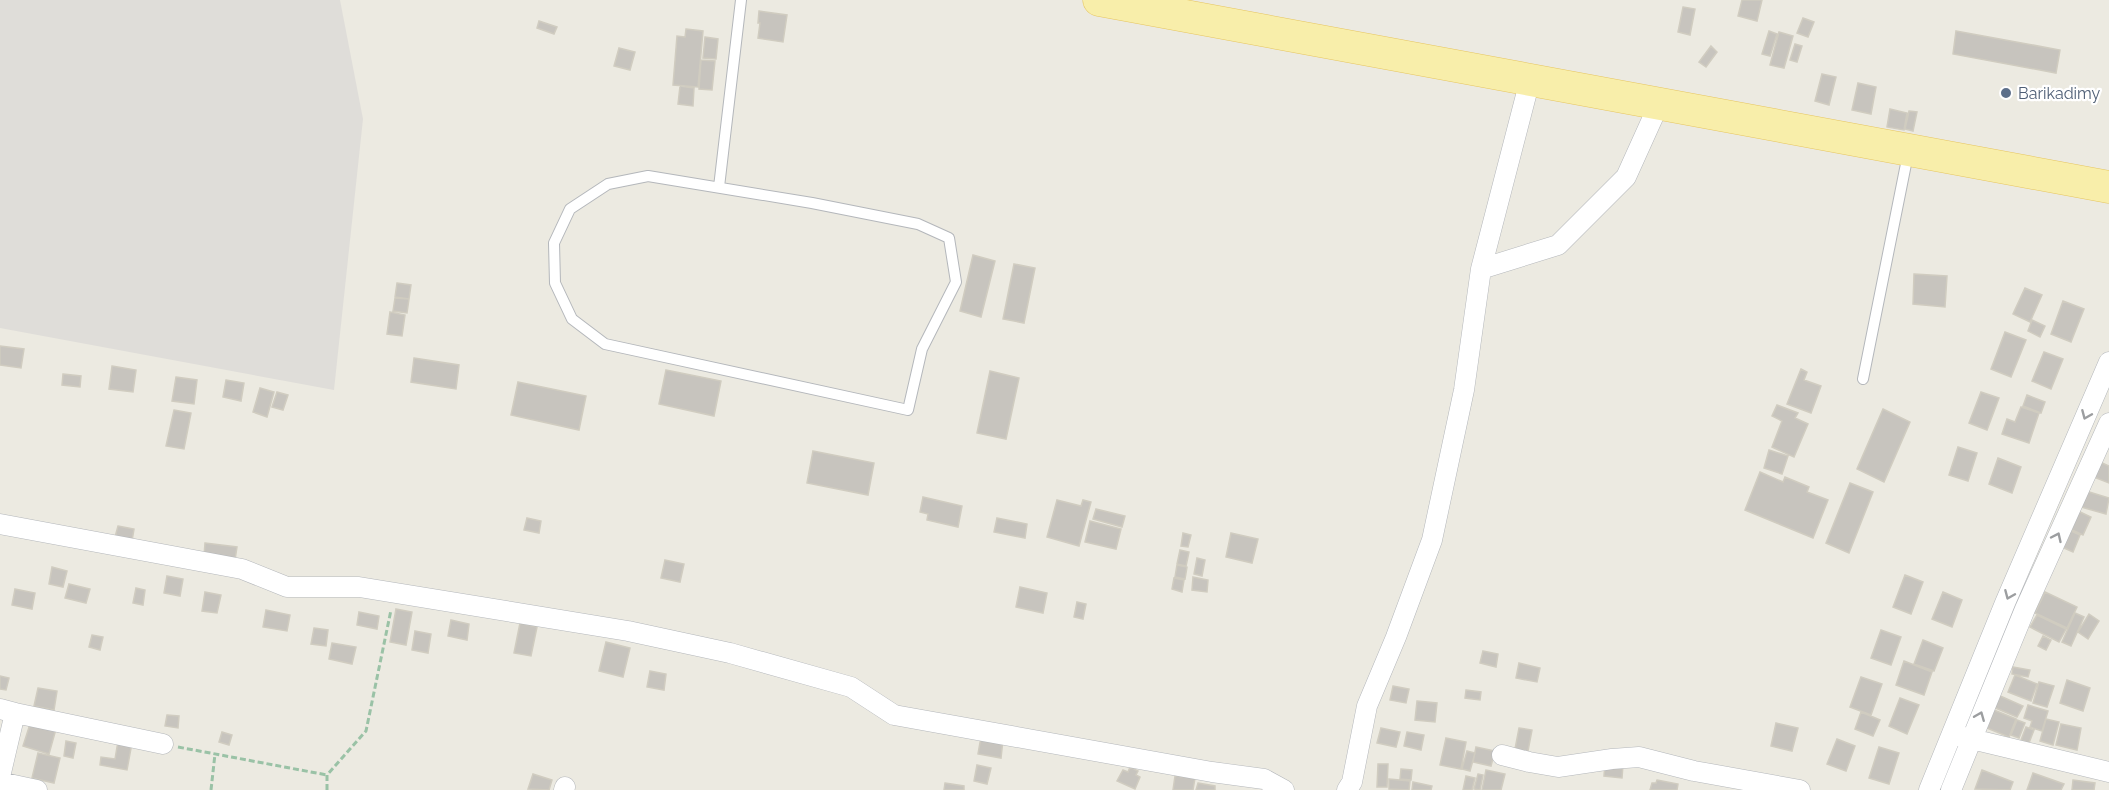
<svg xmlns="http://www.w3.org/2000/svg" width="2109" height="790" viewBox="0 0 2109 790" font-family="Raleway,sans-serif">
  <rect width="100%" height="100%" fill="#eceae1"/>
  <path fill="#dfddd9" d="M0,0H340L363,119L334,390L0,328Z"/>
  <path fill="#c7c4be" stroke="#d0ccc0" stroke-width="1.5" d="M1742,0H1762L1757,21L1738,16Z
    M1683,7L1695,9L1690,35L1678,32Z
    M759,11L787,15L783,42L758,38L760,23H758Z
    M1803,18L1814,22L1808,37L1797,33Z
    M539,21L557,27L554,34L537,28Z
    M686,29L703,31L698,87L673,85L677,36L685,37Z
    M1769,31L1777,34L1770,56L1762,54Z
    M1956,31L2060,50L2056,73L1953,54Z
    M1779,32L1793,36L1784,68L1770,65Z
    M705,37L718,39L716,59L703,58Z
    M1795,44L1802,46L1797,62L1790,60Z
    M1711,46L1717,52L1706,67L1699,62Z
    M619,48L635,52L630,70L614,66Z
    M701,60L715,61L712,90L699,89Z
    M1822,74L1836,77L1829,105L1815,101Z
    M1858,83L1876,87L1871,114L1852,110Z
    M680,86L694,88L693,106L678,104Z
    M1890,109L1907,113L1904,130L1887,127Z
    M1909,111L1917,112L1913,131L1905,129Z
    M973,255L995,261L981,317L960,311Z
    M1014,264L1035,268L1024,323L1003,319Z
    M1914,274L1947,276L1945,307L1913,304Z
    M397,283L411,285L409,299L395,297Z
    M2025,288L2042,295L2030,322L2013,314Z
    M395,298L409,299L407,313L393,311Z
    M2063,301L2084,309L2071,342L2051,334Z
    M390,312L405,315L402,336L387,334Z
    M2032,320L2045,326L2040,337L2028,331Z
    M2005,332L2026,340L2011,377L1991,369Z
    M0,346L24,349L21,368L0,365Z
    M2044,352L2063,359L2051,389L2032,381Z
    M414,358L459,365L456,389L411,382Z
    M112,366L136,370L133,392L109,389Z
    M1801,369L1807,372L1804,380L1821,386L1811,413L1787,404Z
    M666,370L721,381L714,416L659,404Z
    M990,371L1019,378L1006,439L977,433Z
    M63,374L81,376L80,387L62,385Z
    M176,377L197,380L194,404L172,401Z
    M226,380L244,383L241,401L223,397Z
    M518,382L586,396L579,430L511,415Z
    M260,388L274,392L267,417L253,412Z
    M277,392L288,395L283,410L272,407Z
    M1981,392L1999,398L1987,430L1969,423Z
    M2027,395L2045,402L2041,413L2023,406Z
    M1777,405L1798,413L1795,418L1808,424L1794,457L1772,447L1782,421L1772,416Z
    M2021,407L2039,413L2029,443L2002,434L2007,419L2015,422Z
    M1883,409L1910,422L1884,482L1857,469Z
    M174,410L191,413L184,449L166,446Z
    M1958,447L1977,453L1968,481L1949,475Z
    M1769,450L1788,456L1782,474L1764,468Z
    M813,451L874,463L868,495L807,483Z
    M1998,458L2021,467L2012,493L1989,484Z
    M2100,462L2109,466V483L2094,477Z
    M1760,472L1783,482L1785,477L1809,487L1807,492L1828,500L1813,538L1745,510Z
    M1850,483L1873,492L1849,553L1826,543Z
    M2086,491L2109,498L2106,514L2081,507Z
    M923,497L962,506L958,527L927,520L928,514L920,512Z
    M1057,500L1081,506L1083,500L1091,502L1079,546L1047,537Z
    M1096,509L1125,516L1122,527L1093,519Z
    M2078,511L2091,517L2083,535L2070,529Z
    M527,518L541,521L539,533L524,530Z
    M997,518L1027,524L1025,538L994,532Z
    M1090,521L1121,529L1116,549L1085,542Z
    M118,526L134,529L132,541L115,537Z
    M2069,530L2080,535L2073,552L2062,547Z
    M1183,533L1191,535L1188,547L1181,546Z
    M1231,533L1258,539L1252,563L1226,557Z
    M205,543L237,547L235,560L204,556Z
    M1180,550L1189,552L1186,566L1177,564Z
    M1197,558L1205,560L1202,576L1194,574Z
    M665,560L684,564L680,582L661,578Z
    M1177,565L1187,567L1185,579L1175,577Z
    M52,567L67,571L63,587L49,584Z
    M1905,575L1923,582L1911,614L1893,607Z
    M167,576L183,579L180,596L164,593Z
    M1193,577L1208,580L1207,592L1192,590Z
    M1174,578L1184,580L1182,592L1172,589Z
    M69,584L90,589L86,603L65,598Z
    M1020,587L1047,593L1043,613L1016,607Z
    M136,588L145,590L143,605L133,603Z
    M15,589L35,593L32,609L12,605Z
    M205,592L221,595L217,613L202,611Z
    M1943,592L1962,600L1952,627L1932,619Z
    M2045,592L2077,607L2067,628L2035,613Z
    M1077,602L1086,604L1083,619L1074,617Z
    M396,609L412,612L406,645L390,642Z
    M266,610L290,615L287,631L263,627Z
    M359,612L379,616L377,629L357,625Z
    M2075,613L2084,617L2071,646L2062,642Z
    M2089,614L2099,621L2088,639L2078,632Z
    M2037,615L2066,629L2059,642L2030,627Z
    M451,620L469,624L467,640L448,636Z
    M520,623L537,627L531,656L514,653Z
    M314,628L328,630L326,646L311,644Z
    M1881,630L1901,637L1891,665L1871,658Z
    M415,631L431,634L428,653L412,650Z
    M92,635L103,637L100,650L89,647Z
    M2043,636L2051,640L2046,650L2038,646Z
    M1923,640L1943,648L1934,671L1914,664Z
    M606,642L630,648L623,677L599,671Z
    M332,643L356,647L352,664L329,659Z
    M1483,651L1498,654L1496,667L1480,663Z
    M1904,661L1932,672L1924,695L1896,685Z
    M1519,663L1540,668L1537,682L1516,678Z
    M2013,667L2030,670L2028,677L2012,674Z
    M650,671L666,674L664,690L647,687Z
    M2015,675L2037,684L2031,701L2008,692Z
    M0,676L9,678L6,690L0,689Z
    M1861,677L1882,684L1871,715L1850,707Z
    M2067,680L2090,688L2083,711L2060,703Z
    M2039,682L2054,686L2047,707L2033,703Z
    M1393,686L1409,689L1406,703L1390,700Z
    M38,688L57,691L54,710L34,706Z
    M1466,690L1481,692L1480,700L1465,698Z
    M1998,695L2023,706L2017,717L1993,707Z
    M1900,698L1919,705L1907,734L1889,726Z
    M1417,701L1437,703L1435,722L1415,720Z
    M2028,705L2048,711L2042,731L2030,727L2032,721L2024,718Z
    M1994,710L2016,719L2009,737L1987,728Z
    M1861,712L1880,720L1873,736L1855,729Z
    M167,715L179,716L178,728L165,726Z
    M2046,719L2059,722L2053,745L2040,741Z
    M2017,720L2025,723L2019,738L2011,735Z
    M31,721L56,729L49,754L23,746Z
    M1776,723L1798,728L1792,751L1771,746Z
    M2061,724L2081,728L2077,750L2056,745Z
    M2026,727L2034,730L2029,743L2021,740Z
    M1381,728L1400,732L1396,747L1377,743Z
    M1519,728L1532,730L1528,751L1515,749Z
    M222,732L232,735L229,745L219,742Z
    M1407,732L1424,735L1421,750L1404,746Z
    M981,737L1003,740L1001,758L978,754Z
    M1446,738L1466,742L1461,769L1440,765Z
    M1837,739L1855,746L1846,771L1827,764Z
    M66,741L76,743L73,758L64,756Z
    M118,741L132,743L127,770L100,765L101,757L115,759Z
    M1476,747L1495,751L1491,766L1473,762Z
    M1879,747L1899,753L1889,784L1869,778Z
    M1467,751L1475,753L1470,771L1462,769Z
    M38,753L60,758L54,783L32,778Z
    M1605,763L1623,765L1622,778L1604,776Z
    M1378,764H1388L1387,787H1377Z
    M977,765L991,768L987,784L974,781Z
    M1130,767L1138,771L1136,775L1140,777L1135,789L1117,781L1123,770L1128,772Z
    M1401,769L1412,770L1411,780L1400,779Z
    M1486,770L1505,774L1501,790H1482Z
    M1982,770L2013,782L2010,790L1975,789Z
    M2033,773L2064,784L2061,790H2027Z
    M533,774L552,780L549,790L528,789Z
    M1478,774L1483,775L1480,790L1474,789Z
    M1175,776L1195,778L1193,790H1173Z
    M1466,776L1475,778L1472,790H1463Z
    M1389,779L1410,781L1409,790L1389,789Z
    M1657,780L1678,784L1677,790H1650L1652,783H1656Z
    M2073,780L2095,783L2094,790H2072Z
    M1413,782L1432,786L1431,790H1412Z
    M945,783L964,786V790H944Z
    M1198,783L1215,786V790H1196Z"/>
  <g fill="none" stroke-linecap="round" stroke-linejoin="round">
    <g stroke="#b4b7bb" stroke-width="12">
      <path id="lane" d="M648,176L812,203L918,224L949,238L956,282L922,349L908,410L605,344L572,319L555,283L554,243L570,209L608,184Z
        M719,187L741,0
        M1863,379L1908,154"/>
    </g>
    <g stroke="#b4b7bb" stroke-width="21">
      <path id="street" d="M1481,269L1530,80
        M0,524L242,569L287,587H359L628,631L730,653L851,687L894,715L1212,772L1264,779L1284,790
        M0,709L15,713L0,777
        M15,713L163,744
        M1959,736L2109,772
        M1502,755L1529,762L1558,767L1612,759L1639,757L1694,771L1800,790
        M0,782L37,790
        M564,790L565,787
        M1347,790L1352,782L1367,706L1396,637L1432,540L1464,390L1481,269L1558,245L1626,177L1659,104
        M1929,790L2005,603L2109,362
        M1951,790L2025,609L2109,423"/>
    </g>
    <g stroke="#e6c560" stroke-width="33">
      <path id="primary" d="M1099,0L2109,187"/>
    </g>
    <path stroke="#9ac2a6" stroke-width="3" stroke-dasharray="6 3" stroke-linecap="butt" d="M178,747L327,775
      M211,790L215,754
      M327,790V775L366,731L391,610"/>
    <use href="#lane" stroke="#fff" stroke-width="10"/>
    <use href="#street" stroke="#fff" stroke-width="20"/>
    <use href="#primary" stroke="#f8eeaa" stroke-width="32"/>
  </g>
  <defs><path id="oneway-chevron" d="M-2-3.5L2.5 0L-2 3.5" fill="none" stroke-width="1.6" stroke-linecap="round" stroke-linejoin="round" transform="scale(1.5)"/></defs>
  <g stroke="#9c9ea0">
    <use href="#oneway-chevron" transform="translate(2086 415) rotate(113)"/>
    <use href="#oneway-chevron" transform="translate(2057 537) rotate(-65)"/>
    <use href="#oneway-chevron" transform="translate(2009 595) rotate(113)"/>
    <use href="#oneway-chevron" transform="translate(1980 716) rotate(-68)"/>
  </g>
  <circle fill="#5c6f8a" stroke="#fff" stroke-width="2" cx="2006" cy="93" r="6"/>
  <g text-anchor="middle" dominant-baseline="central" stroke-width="4.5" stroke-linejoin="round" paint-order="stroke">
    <g font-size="16" fill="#4e5e75" stroke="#fff" text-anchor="start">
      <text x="2018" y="93">Barikadimy</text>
    </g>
  </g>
</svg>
